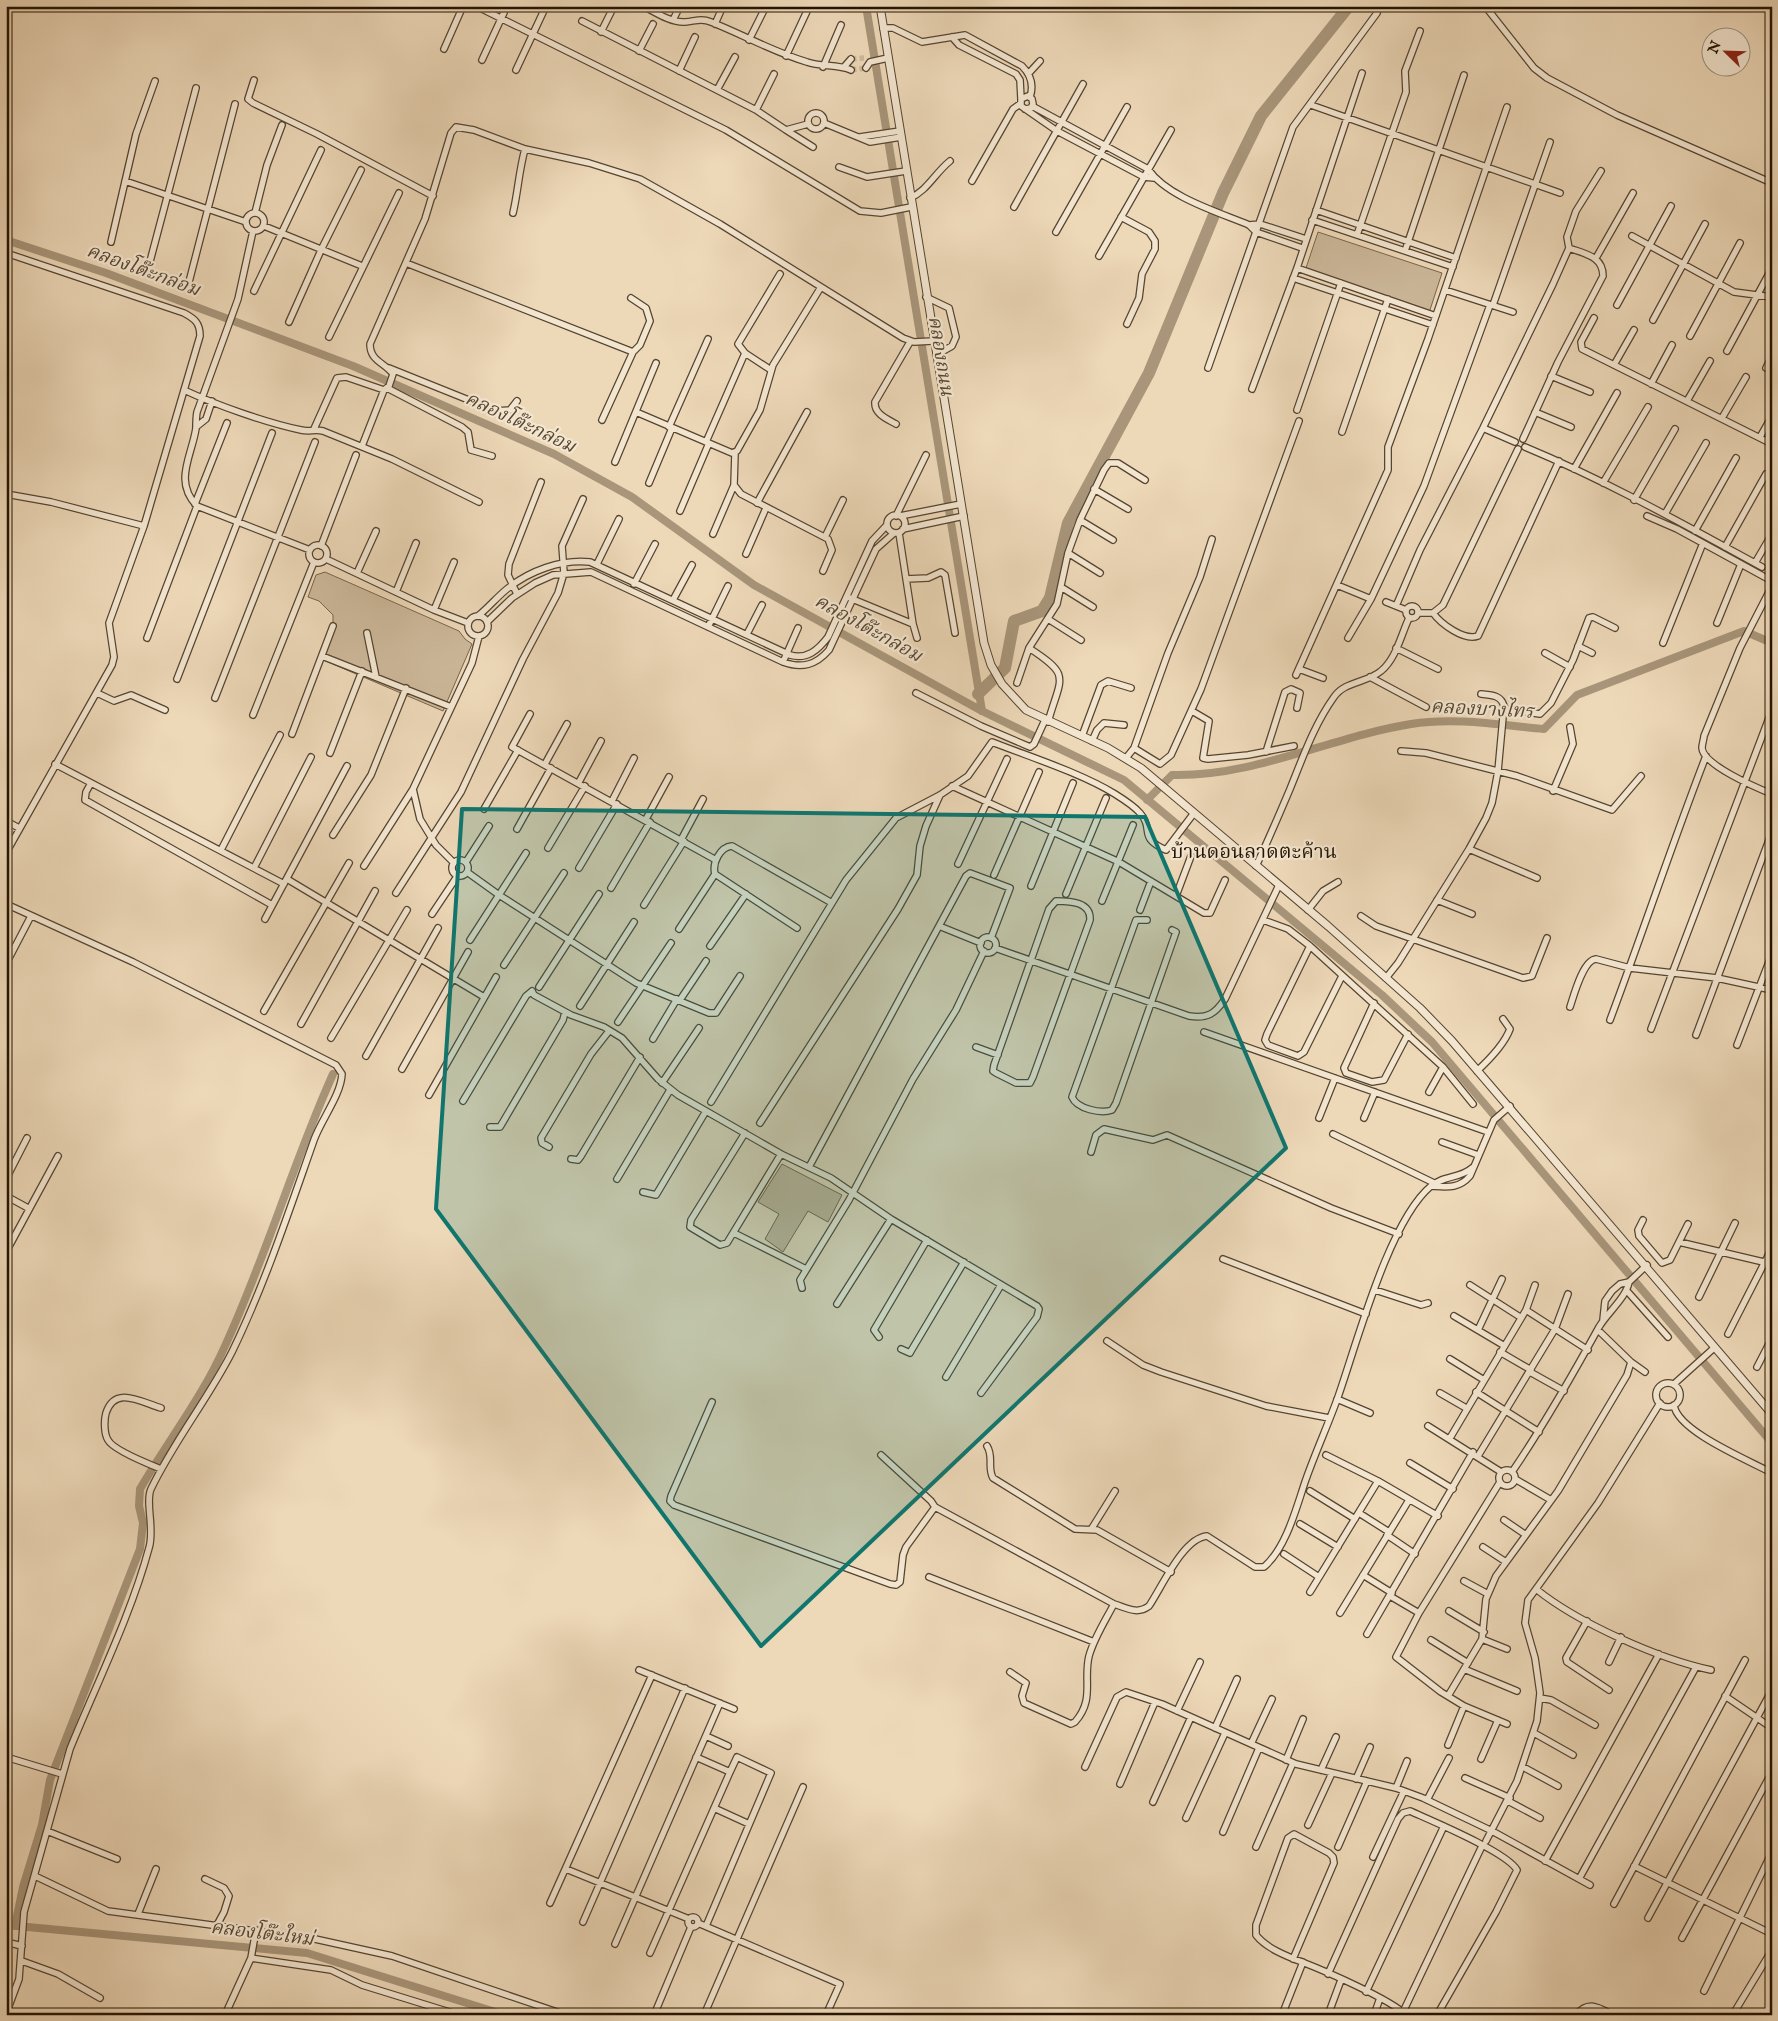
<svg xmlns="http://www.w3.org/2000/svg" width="1778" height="2021" viewBox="0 0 1778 2021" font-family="'IM FELL English','Noto Serif Thai',serif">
  <rect width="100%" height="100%" fill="#edd8b8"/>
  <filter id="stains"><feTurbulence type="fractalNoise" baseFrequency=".004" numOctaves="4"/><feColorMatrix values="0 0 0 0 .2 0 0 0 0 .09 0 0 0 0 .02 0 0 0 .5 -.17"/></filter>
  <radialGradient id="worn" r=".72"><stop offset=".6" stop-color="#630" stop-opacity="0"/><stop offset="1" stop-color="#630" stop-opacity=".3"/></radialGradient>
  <path fill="#cbb799" stroke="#77654d" d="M1318,232L1442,273L1428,316L1304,274Z
    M325,572L459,631L465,639L472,644L443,711L321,659L333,627V615L319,601L308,597L316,575Z
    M782,1164L842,1195L828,1222L808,1211L783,1252L765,1239L779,1214L758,1202Z"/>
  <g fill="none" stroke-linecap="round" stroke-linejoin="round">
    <path stroke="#a8957a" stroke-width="8" d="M866,6L982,711
      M6,240L106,273L353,366L554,454L632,497L754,585L982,711L1124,780L1382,995L1432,1042L1772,1443
      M1147,800L1172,775C1255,777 1330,737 1411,724C1455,717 1500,725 1544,729L1577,695L1744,631L1772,643
      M6,1925L307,1953L505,2015
      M15,1926L23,1887L42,1825L50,1780L140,1549L143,1523L139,1506L140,1489C168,1441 203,1396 225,1346C266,1257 293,1163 333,1074"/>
    <path stroke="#a8957a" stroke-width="12" d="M978,694L1005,668L1014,621L1042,611L1050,598L1068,523L1149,373L1223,193L1261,116L1349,6"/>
    <path stroke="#cfba9d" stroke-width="5.5" stroke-dasharray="5.5 3" stroke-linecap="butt" d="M851,59L864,58
      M851,70L866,68"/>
    <g stroke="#56442f" stroke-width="8">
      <path id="minor" d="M476,6L726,130L860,211L881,213L911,207
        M643,6C655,12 671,23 685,22C696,21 701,18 711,22C744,35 773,52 807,62C821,67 838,64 851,70
        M862,6H864
        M1485,6L1534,68L1547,78L1617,115L1772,183
        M673,20L680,6
        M582,21L756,110L786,130L808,124
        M715,24L723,6
        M883,28H893L922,42L965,35L1022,66C1031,75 1034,85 1030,97
        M601,32L614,6
        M952,37L959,45L1016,74L1020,80L1021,99
        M749,40L766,6
        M444,49L463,6
        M639,51L653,24
        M786,56L808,9
        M482,60L507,6
        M823,67L841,25
        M844,67L851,59
        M866,68L870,62L888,58
        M516,70L546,6
        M679,71L695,37
        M1029,73L1040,61
        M254,80L248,99L253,103L317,134L433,196
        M717,90L735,57
        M1311,105L1560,193
        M1032,106L1148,169C1167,197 1218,212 1249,225L1256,232L1302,248
        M1025,109L1031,108L1033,104L1032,99L1028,96L1021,99V106L1057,131L1144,177L1154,178
        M756,110L774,74
        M808 121a8 8 0 1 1 16 0a8 8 0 1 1-16 0Z
        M824,123L870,142L901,137
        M786,130L813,147
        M860,137L900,131
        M839,167L867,177L906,171
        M125,181L246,222
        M972,181L1013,109L1020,104
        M910,198C927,191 935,173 950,161
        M1014,207L1083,84
        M1316,210L1456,258
        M255,213L267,165L282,125
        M513,213C518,192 519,170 525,149
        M246 222a9 9 0 1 1 18 0a9 9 0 1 1-18 0Z
        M1121,217L1149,232L1155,241V249L1142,274L1139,298L1127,324
        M1312,220L1453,267
        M1249,225L1260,224L1306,239
        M264,226L362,266
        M253,231L238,299L197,412C196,417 196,423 196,428C192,456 173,481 197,506L310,550
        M1056,232L1127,107
        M1357,235L1406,92L1405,71L1420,31
        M1632,236L1734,292L1772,297
        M111,242L136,134L155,81
        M1405,251L1464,75
        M6,253L184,313C195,319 200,323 200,336L144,526L109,623L114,657L112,665L6,853
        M1099,256L1171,130
        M1596,258L1633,193
        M406,263L633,352L602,420
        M1297,268L1436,316
        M148,269L196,88
        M1293,278L1433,325
        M189,282L235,104
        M1445,290L1513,312
        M254,291L321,150
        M926,297L949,308L956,337L952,346L936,355
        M631,298L646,308L650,321L640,345L633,352
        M1493,305L1550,142
        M1617,305L1671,206
        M1594,318L1581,342L1582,349L1772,444
        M1653,320L1705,224
        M289,322L322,248L361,170
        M1690,336L1740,243
        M329,337L399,193
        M1727,351L1772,268
        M1614,365L1634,330
        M389,368L496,411L510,410L517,401
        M1208,368L1293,127L1377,13
        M1766,368L1772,356
        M771,370L745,353L738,344L780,274
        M1551,376L1590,392
        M1651,384L1672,345
        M387,388L462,427L468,432L471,450L492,456
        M1252,389L1297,268L1362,73
        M184,390C216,405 267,423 301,430C309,432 315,429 323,431L392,459L479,502
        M1687,401L1710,361
        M1297,410L1341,283
        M636,412L732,453L737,451L760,410L773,365L821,287
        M1535,412L1571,427
        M1722,418L1746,377
        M896,424C887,419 874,414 875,402L910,342
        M196,427L206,419L212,401
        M669,427L708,339
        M1483,428L1515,442
        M314,429L337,378L346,377L384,390L389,386L393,374C384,362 370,361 370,344L425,219L451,133L456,127L474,130L525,149L589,163L640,179L720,224L903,338L914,342L933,341
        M1342,432L1388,299
        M1760,437L1772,416
        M1523,439L1558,362L1603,276C1603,256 1585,254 1569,248
        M706,442L745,353
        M362,446L384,390
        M1525,447C1607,481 1685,525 1762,567
        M615,462L656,363
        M1574,469L1617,393
        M649,483L672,428
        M1603,483L1648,407
        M734,485L741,494L828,539L832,550L823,571
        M1094,489L1128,509
        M6,494L51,502L144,526
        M1634,500L1675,429
        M757,503L807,412
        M195,504L227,423
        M680,511L709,443
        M1665,514L1706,443
        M887 524a9 9 0 1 1 18 0a9 9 0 1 1-18 0Z
        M896,516L926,455
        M900,516L961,504
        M1647,516L1677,529L1772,581
        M1080,520L1113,540
        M903,529L964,516
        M1695,531L1736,458
        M713,534L734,485L735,453
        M825,537L843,500
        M309 554a9 9 0 1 1 18 0a9 9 0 1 1-18 0Z
        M321,546L356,455
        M1725,547L1766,474
        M1068,553L1100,573
        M746,554L766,508
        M326,559L434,610L468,623
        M1755,563L1772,534
        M597,564L619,519
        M357,573L376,531
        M906,579L928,578L941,572L945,575L955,633
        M634,584L655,544
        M1337,585L1371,599
        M1772,586L1740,648L1704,736C1704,739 1702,744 1702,748C1703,765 1757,788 1772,794
        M1061,587L1093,607
        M396,592L416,543
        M517,594L508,575L509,564L541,482
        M850,598L913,624L899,533
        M673,600L692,565
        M1386,602L1406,610
        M1396,606L1420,550L1483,428L1553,284L1569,248L1567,237L1576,211L1601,171
        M1406 612a6 6 0 1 1 12 0a6 6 0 1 1-12 0Z
        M434,610L454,562
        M1418,613H1433L1443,605L1518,449
        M1433,613C1441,624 1464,641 1478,636L1559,461
        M478,616C489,607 497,597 507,589C529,571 561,559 590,562L790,655C807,660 818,650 828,637L872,541L887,525
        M468 626a10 10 0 1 1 20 0a10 10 0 1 1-20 0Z
        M1048,619L1081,640
        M487,622L512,598L535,583L553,575L591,572L783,662C802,669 816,665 829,650L876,549L894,533
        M1717,623L1741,564
        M913,624L917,638
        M708,627L728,586
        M367,633L376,677
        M747,634L762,605
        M147,638L197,506
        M1348,638L1371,599L1424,486L1490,305
        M1663,643L1703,543
        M1578,646L1592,653
        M1029,648C1072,676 1061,676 1048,722
        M1396,648L1438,669
        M1545,653L1570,667
        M322,656L451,707
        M783,662L798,628
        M1299,669L1323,678
        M1296,675L1388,470V447L1428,339L1507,107
        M1370,677L1426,707
        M177,679L272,433
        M1017,683L1029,648L1057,604L1068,553L1080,520L1104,470L1109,463H1118L1145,480
        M97,693L114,701L131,695L165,710
        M916,693L981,726L1030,747L1034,744L1045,720
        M215,698L315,442
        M1504,709L1540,714L1551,703L1573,660L1589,618L1593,617L1615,628
        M1192,711L1209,721L1203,758L1208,759L1248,755L1294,746
        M530,714L512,747L716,860
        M253,715L314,562
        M292,734L333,626
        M1082,736L1101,685L1108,681L1131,688
        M1092,741L1097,730L1104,723L1124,725
        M1134,748L1160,764L1171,755L1201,689L1299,421
        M1401,751L1426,753L1517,776L1612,810L1641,776
        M1266,752L1285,692L1291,689L1300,693L1297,708
        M330,753L362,671
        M1126,758L1134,748L1168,653L1200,577L1212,539
        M55,764L284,884
        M545,764L567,724
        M579,782L601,741
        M91,783L86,792L85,800L272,905
        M952,786L1119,862L1204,913H1210L1225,880
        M1553,791L1573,744L1570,727
        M612,801L634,758
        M484,809L518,750
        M646,819L669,777
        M6,821L19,828
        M517,829L551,768
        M333,835L371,775L406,688
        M681,840L703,799
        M548,848L585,786
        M1469,849L1537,878
        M221,850L280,735
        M452 868a8 8 0 1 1 16 0a8 8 0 1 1-16 0Z
        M466,862L489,826
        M454,863L436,845L420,819L413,789L472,663L479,636
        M958,864L1007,759
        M364,866L413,789
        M1256,866C1268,841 1279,815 1290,789C1303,757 1314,725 1334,697C1345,681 1367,683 1381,671C1396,659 1401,635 1409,618
        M254,868L311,757
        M579,868L617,804
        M467,872L499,895L636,983L709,1013H716L740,976
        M994,875L1039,772
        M287,879L484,997
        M1031,886L1073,783
        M611,888L650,822
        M396,893L461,792L523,659L558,593L564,573L562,546L583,499
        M1066,894L1106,798
        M1176,896L1191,856
        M1437,900L1472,914
        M1056,901C1071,901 1091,902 1090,920L1033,1077L1030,1083H1016L996,1073L993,1071L994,1065L1049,909Z
        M1102,901L1133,825
        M6,904L133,962L336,1065L342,1074C341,1095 321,1120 314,1140C289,1211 265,1284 232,1352C208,1399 174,1441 151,1489C145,1502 155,1529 149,1548C131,1615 96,1685 70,1749L24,1912L19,1979L6,2014
        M644,905L684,841
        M1140,910L1151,881
        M1308,910L1323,891L1338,882
        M432,914L458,875
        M1361,916L1376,926L1523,978L1532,976L1547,938
        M265,919L347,766
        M1147,920H1136L1072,1097C1077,1109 1101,1114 1112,1110L1116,1103L1176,932L1172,930
        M1263,920L1288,929L1310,946L1443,1067L1473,1104
        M939,926L981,943
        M797,928L715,874C712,863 720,847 732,846L832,903
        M679,929L715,874
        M980 945a8 8 0 1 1 16 0a8 8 0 1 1-16 0Z
        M470,940L526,853
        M710,946L746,894
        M1310,946L1267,1034L1265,1040L1268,1045L1298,1056L1304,1052L1342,976
        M995,948L1189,1016C1207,1019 1215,1014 1225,999L1279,885
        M6,964L31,916
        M504,965L564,873
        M1386,978L1398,963L1469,849L1486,818L1492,803L1498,771L1504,706C1501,695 1491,695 1481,694
        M539,987L599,894
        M680,1000L706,961
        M1374,1003L1344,1068L1346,1073L1372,1082L1384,1080L1408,1034
        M580,1006L634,922
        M1570,1007C1574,995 1583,960 1596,959L1630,968L1717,978L1772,990
        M264,1011L349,863
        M1610,1020C1643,932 1672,844 1706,756
        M618,1022L671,943
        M301,1024L375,891
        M1651,1029L1772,710
        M1204,1032L1488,1132
        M1696,1035L1772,832
        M331,1038L407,910
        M653,1039L677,999
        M1737,1045L1772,954
        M976,1047L998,1055
        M366,1056L438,928
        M402,1069L468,952
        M1477,1071C1490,1059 1504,1045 1510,1029L1503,1019
        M662,1083L699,1028
        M1429,1092L1443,1067
        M429,1095L496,977
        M463,1101L526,996L532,991L534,995L571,1015L604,1027L622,1038L658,1079L678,1095L781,1154L831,1178L891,1219L1037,1306L1039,1309L1037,1317L981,1393
        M711,1102L846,880L896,818L940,795L968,776L992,742C1030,757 1081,773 1115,794C1123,799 1134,806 1140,813C1155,830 1137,837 1166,850L1194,813
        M1319,1118L1335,1078
        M1364,1118L1375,1092
        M760,1123L898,909L917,875L920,846L926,826L940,795
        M490,1127H500L563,1020L565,1012
        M745,1133L691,1220L690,1227L720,1245L727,1243L781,1154
        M1333,1134L1434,1183
        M1442,1142L1478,1155
        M549,1147L542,1143L541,1138L591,1054L609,1031
        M1091,1152L1096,1135L1104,1129L1153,1140L1167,1135L1331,1208L1399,1234
        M571,1159L578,1160L581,1156L640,1057
        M809,1167L966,876L970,873L1010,888L991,938
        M6,1179L27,1138
        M617,1179L670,1090
        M1432,1186C1443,1175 1460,1179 1472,1168
        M643,1192L656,1195L706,1111
        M6,1196L28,1208
        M1643,1220L1638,1230L1639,1236L1662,1263L1670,1260L1688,1224
        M734,1233L806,1269
        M1679,1242L1772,1264
        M6,1252L58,1156
        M1223,1259L1366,1314
        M1470,1285L1520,1317
        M802,1288L800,1280L849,1200L913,1079L956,1010L984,951
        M1375,1290L1421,1305L1428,1303
        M1627,1291L1668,1337
        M1699,1297L1735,1223
        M837,1304L891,1219
        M1526,1310L1588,1350
        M1454,1316L1503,1345
        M1603,1320L1605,1301L1612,1291L1620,1284L1629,1282L1647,1265
        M1478,1330L1502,1279
        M1728,1334L1772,1248
        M879,1337L874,1330L927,1240
        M1107,1341L1143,1365L1161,1372L1266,1406L1329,1418
        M901,1349L910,1353L911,1351L964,1262
        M1500,1352L1531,1370
        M1450,1359L1484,1380
        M1631,1362L1645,1372
        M1757,1367L1772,1338
        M1530,1372L1564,1391
        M946,1377L1001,1285
        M1656 1395a12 12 0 1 1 24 0a12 12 0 1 1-24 0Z
        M1674,1384L1714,1348
        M1476,1392L1539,1432
        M1440,1393L1466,1408
        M1337,1399L1370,1413
        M712,1402L671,1496L670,1501L674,1505L890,1584L896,1585L900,1582L903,1555L906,1547L935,1507L1114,1604C1127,1608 1137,1615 1149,1606C1162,1587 1183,1538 1207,1536L1255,1567H1264C1286,1548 1296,1509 1305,1482C1315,1453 1328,1425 1338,1397C1357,1343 1389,1221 1431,1186C1447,1187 1459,1189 1470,1176L1494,1120L1510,1106
        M1674,1405C1677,1431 1748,1460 1772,1473
        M161,1408C141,1402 115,1385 106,1413C104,1420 104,1434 108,1440C113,1450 151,1465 161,1469
        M1428,1426L1501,1472
        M1450,1438L1526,1310L1535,1285
        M987,1446C994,1457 987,1468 993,1478L1075,1529L1097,1530L1171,1572
        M881,1455L931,1501L935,1507
        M1326,1455L1378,1481L1438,1516
        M1478,1456L1555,1329L1568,1294
        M1410,1463L1453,1489
        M1499 1478a8 8 0 1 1 16 0a8 8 0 1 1-16 0Z
        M1512,1472C1544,1425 1572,1376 1599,1327C1608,1312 1626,1298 1629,1282
        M1515,1479L1551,1500
        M1500,1482L1419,1613L1396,1657L1441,1692L1464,1706L1507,1724
        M1310,1491L1355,1519
        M1359,1513L1389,1532
        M1504,1520L1526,1535
        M1300,1524L1338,1547
        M1092,1528L1115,1491
        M1387,1535L1415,1554
        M1483,1547L1506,1562
        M1284,1554L1319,1577
        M1363,1575L1392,1593
        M929,1577L1094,1642
        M1464,1581L1488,1594
        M1536,1589C1578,1623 1659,1659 1711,1670
        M1310,1592L1378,1481
        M1390,1596L1419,1613
        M1449,1611L1484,1632
        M1340,1613L1409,1500
        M1587,1621L1566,1658L1567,1662L1609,1690
        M1367,1634L1473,1452
        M1482,1639L1507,1649
        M1431,1640L1468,1663
        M1609,1662L1621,1637
        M1464,1669L1517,1691
        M639,1670L734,1709
        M1010,1672L1026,1683L1022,1696L1024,1703L1071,1724L1075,1722C1095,1699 1083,1681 1089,1656C1094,1638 1105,1621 1114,1604
        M1448,1696L1482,1639L1486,1599L1496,1576L1558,1491L1627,1375L1631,1362L1598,1330
        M1725,1696L1772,1728
        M1540,1698L1551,1700L1595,1725
        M1177,1711L1200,1662
        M1215,1728L1237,1679
        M1534,1733L1573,1755
        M706,1736L728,1746
        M1251,1744L1272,1699
        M1448,1745L1464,1706
        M6,1757L62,1774
        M1481,1759L1498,1720
        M1286,1760L1303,1719
        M1085,1767L1117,1697L1126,1692L1162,1704L1296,1764L1396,1788L1423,1798L1492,1831L1590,1885
        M1523,1767L1558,1786
        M1321,1770L1336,1737
        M1465,1778L1510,1798
        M1356,1779L1370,1747
        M1120,1784L1155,1702
        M1396,1788L1407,1761
        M1427,1800L1449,1758
        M1508,1801L1540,1818
        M1153,1802L1191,1717
        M714,1808L749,1824
        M1186,1818L1225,1733
        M1308,1825L1332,1773
        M47,1831L117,1859
        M1223,1832L1259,1748
        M1486,1841L1517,1781L1537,1721L1540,1693L1535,1658L1525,1623L1528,1600L1598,1503L1660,1403
        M1256,1847L1293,1763
        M1338,1847L1367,1781
        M1373,1857L1404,1791
        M1545,1861L1659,1654
        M1634,1866L1772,1934
        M566,1869L689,1919
        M35,1876L108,1911L315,1939L392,1956L566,2015
        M205,1879L224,1888L229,1896L224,1912L217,1925
        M1579,1879L1696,1667
        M550,1903L652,1675
        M1614,1904L1745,1660
        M138,1914L156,1869
        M688 1922a5 5 0 1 1 10 0a5 5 0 1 1-10 0Z
        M1648,1918L1772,1690
        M583,1922L685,1688
        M698,1923L840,1984L826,2015
        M706,1926L771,1773L737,1757L730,1772
        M1682,1938L1772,1772
        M6,1942L22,1946
        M615,1944L720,1703
        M650,1953L730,1772L696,1757
        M251,1958L331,1970L362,1985L459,2015
        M1293,1959L1334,1863L1333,1857L1329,1853L1294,1834L1288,1838L1256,1925V1935C1266,1948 1286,1956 1302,1962C1325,1971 1390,1999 1406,2015
        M22,1961L58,1974L100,1998
        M1328,1974L1398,1819L1403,1813L1410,1811C1432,1821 1507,1852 1517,1870L1496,1912L1437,2015
        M1704,1991L1772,1852
        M1366,1992L1444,1826
        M1735,2011L1772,1950
        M1403,2012L1482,1846
        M225,2015L251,1958L256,1930
        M654,2015L691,1927
        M704,2015L803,1787
        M1282,2015L1303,1962
        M1328,2015L1341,1980
        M1374,2015L1380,1998
        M1576,2015C1588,2000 1598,2007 1613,2015"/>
    </g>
    <g stroke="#56442f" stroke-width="9">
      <path id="tertiary" d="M880,6L984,643L991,665L1002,684L1026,710L1108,748L1141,768L1328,926L1420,1008L1452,1041L1772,1414"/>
    </g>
    <use href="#minor" stroke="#f3e6d1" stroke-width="5.5"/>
    <use href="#tertiary" stroke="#f3e6d1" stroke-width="7"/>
  </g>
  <path fill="#0f766e" fill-opacity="0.2" stroke="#0f766e" stroke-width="4" stroke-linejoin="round" d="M462,809L1145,817L1286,1148L761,1646L436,1209Z"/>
  <g text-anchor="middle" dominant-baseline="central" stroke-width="4.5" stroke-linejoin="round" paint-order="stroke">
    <g font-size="19" font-style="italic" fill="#584731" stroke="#f3e6d1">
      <text transform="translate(143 271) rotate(20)">คลองโต๊ะกล่อม</text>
      <text transform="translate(940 356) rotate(81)">คลองถนน</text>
      <text transform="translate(520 423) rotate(25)">คลองโต๊ะกล่อม</text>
      <text transform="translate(868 629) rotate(29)">คลองโต๊ะกล่อม</text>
      <text transform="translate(1482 710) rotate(3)">คลองบางไทร</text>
      <text transform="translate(262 1934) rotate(7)">คลองโต๊ะใหม่</text>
    </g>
    <g font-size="20" fill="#231301" stroke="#f3e6d1">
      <text x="1254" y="852">บ้านดอนลาดตะค้าน</text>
    </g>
  </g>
  <rect width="1778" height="2021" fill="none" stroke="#edd8b8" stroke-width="25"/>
  <rect x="8" y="8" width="1763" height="2006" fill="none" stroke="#231301" stroke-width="2.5"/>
  <rect x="12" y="12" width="1753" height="1996" fill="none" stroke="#231301"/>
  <g transform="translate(1726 52) rotate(293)"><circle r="24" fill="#f3e6d1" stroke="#a0927e"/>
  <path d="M0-4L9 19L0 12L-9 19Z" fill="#8f2418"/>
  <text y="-8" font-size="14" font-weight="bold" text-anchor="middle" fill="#231301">N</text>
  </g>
  <rect width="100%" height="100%" filter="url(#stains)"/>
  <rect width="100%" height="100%" fill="url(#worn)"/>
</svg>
